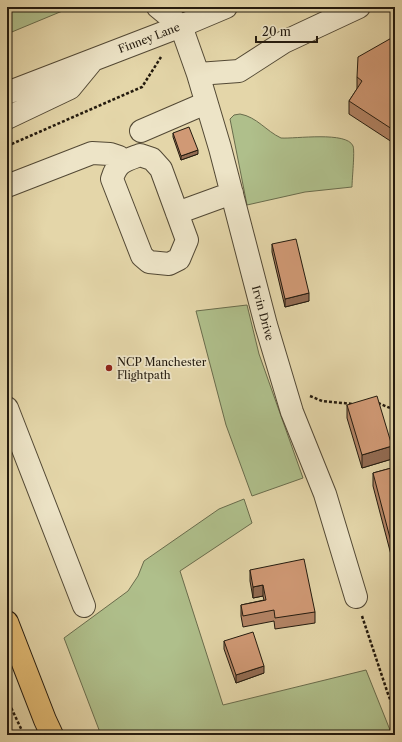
<svg xmlns="http://www.w3.org/2000/svg" width="402" height="742" viewBox="0 0 402 742" font-family="'Libre Caslon Text',serif">
  <rect width="100%" height="100%" fill="#e4d6a9"/>
  <filter id="stains"><feTurbulence type="fractalNoise" baseFrequency=".005" numOctaves="4"/><feColorMatrix values="0 0 0 0 .2 0 0 0 0 .09 0 0 0 0 .02 0 0 0 .5 -.17"/></filter>
  <radialGradient id="worn" r=".72"><stop offset=".6" stop-color="#630" stop-opacity="0"/><stop offset="1" stop-color="#630" stop-opacity=".3"/></radialGradient>
  <path fill="#afbf8b" stroke="#696c4c" d="M7,7H72L7,34Z
    M240,114C257,117 266,131 281,138C295,139 347,131 353,146C355,151 352,179 352,187L305,192L247,205L230,119L234,115Z
    M247,305L259,354L303,478L252,496L226,425L196,311Z
    M244,499L252,523L180,571L223,705L366,670L392,735H101L64,638L128,591L138,576L144,561L219,509Z"/>
  <g fill="none" stroke-linecap="round" stroke-linejoin="round">
    <g stroke="#534935" stroke-width="24">
      <path id="minor" d="M158,7L181,26L198,74L220,148L266,325L292,412L325,494L356,597
        M198,74L239,71L284,42L359,7
        M7,93L181,26L226,7
        M7,118L70,88L93,60
        M141,131L206,103
        M140,155L152,159L161,169L187,240L179,259L169,264L149,262L142,256L112,179C117,162 124,161 140,155Z
        M7,186L92,153L110,154L119,157L123,161
        M177,213L232,193
        M7,408L84,606"/>
    </g>
    <g stroke="#231a0e" stroke-width="24">
      <path id="major" d="M7,622L45,720L52,735"/>
    </g>
    <path stroke="#231a0e" stroke-width="2.5" stroke-dasharray="3 2" stroke-linecap="butt" d="M7,146L142,87L161,57
      M310,396L322,401L353,404
      M378,403L395,410
      M362,616L388,694L395,712
      M7,699L24,735"/>
    <use href="#minor" stroke="#ede4c7" stroke-width="22"/>
    <use href="#major" stroke="#e2bb74" stroke-width="22"/>
  </g>
  <path fill="#b38465" stroke="#231a0e" d="M395,36V144L349,114V101L357,89V77Z
    M173,133L198,154L181,160L173,137Z
    M272,244L309,301L285,307L272,252Z
    M347,405L392,459L362,468L347,418Z
    M395,467V570L373,486V473Z
    M250,570L315,612V623L275,629L274,621L243,627L241,616V605L264,600L263,596L253,598L250,581Z
    M224,641L264,673L236,683L224,649Z"/>
  <path fill="#926b52" stroke="#231a0e" d="M198,150V154L181,160V156Z
    M309,293V301L285,307V299Z
    M392,446V459L362,468V455Z
    M263,585V596L253,598V587Z
    M264,666V673L236,683V675Z"/>
  <path fill="#d09975" stroke="#231a0e" d="M395,36V131L349,101L362,81L357,77L358,57Z
    M189,127L198,150L181,156L173,133Z
    M296,239L309,293L285,299L272,244Z
    M377,396L392,446L362,455L347,405Z
    M395,467V557L373,473Z
    M304,559L315,612L275,618L274,610L243,616L241,605L266,600L263,585L253,587L250,570Z
    M253,632L264,666L236,675L224,641Z"/>
  <circle fill="#8f2418" stroke="#ede4c7" stroke-width="1.5" cx="109" cy="368" r="4"/>
  <g text-anchor="middle" dominant-baseline="central" stroke-width="3.5" stroke-linejoin="round" paint-order="stroke">
    <g font-size="11" fill="#231a0e" stroke="#ede4c7">
      <text transform="translate(149 38) rotate(-21)">Finney Lane</text>
      <text transform="translate(263 313) rotate(75)">Irvin Drive</text>
    </g>
    <g font-size="11" fill="#231a0e" stroke="#ede4c7" text-anchor="start">
      <text x="117" y="362">NCP Manchester<tspan x="117" dy="13">Flightpath</tspan></text>
    </g>
  </g>
  <rect width="402" height="742" fill="none" stroke="#e4d6a9" stroke-width="24"/>
  <rect x="8" y="8" width="386" height="726" fill="none" stroke="#231a0e" stroke-width="2"/>
  <rect x="12" y="12" width="378" height="718" fill="none" stroke="#231a0e"/>
  <path d="M256 36v6h61v-6" fill="none" stroke="#231a0e" stroke-width="2"/>
  <text x="262" y="36" font-size="12" fill="#231a0e" stroke="#ede4c7" stroke-width="3" paint-order="stroke">20 m</text>
  <rect width="100%" height="100%" filter="url(#stains)"/>
  <rect width="100%" height="100%" fill="url(#worn)"/>
</svg>
